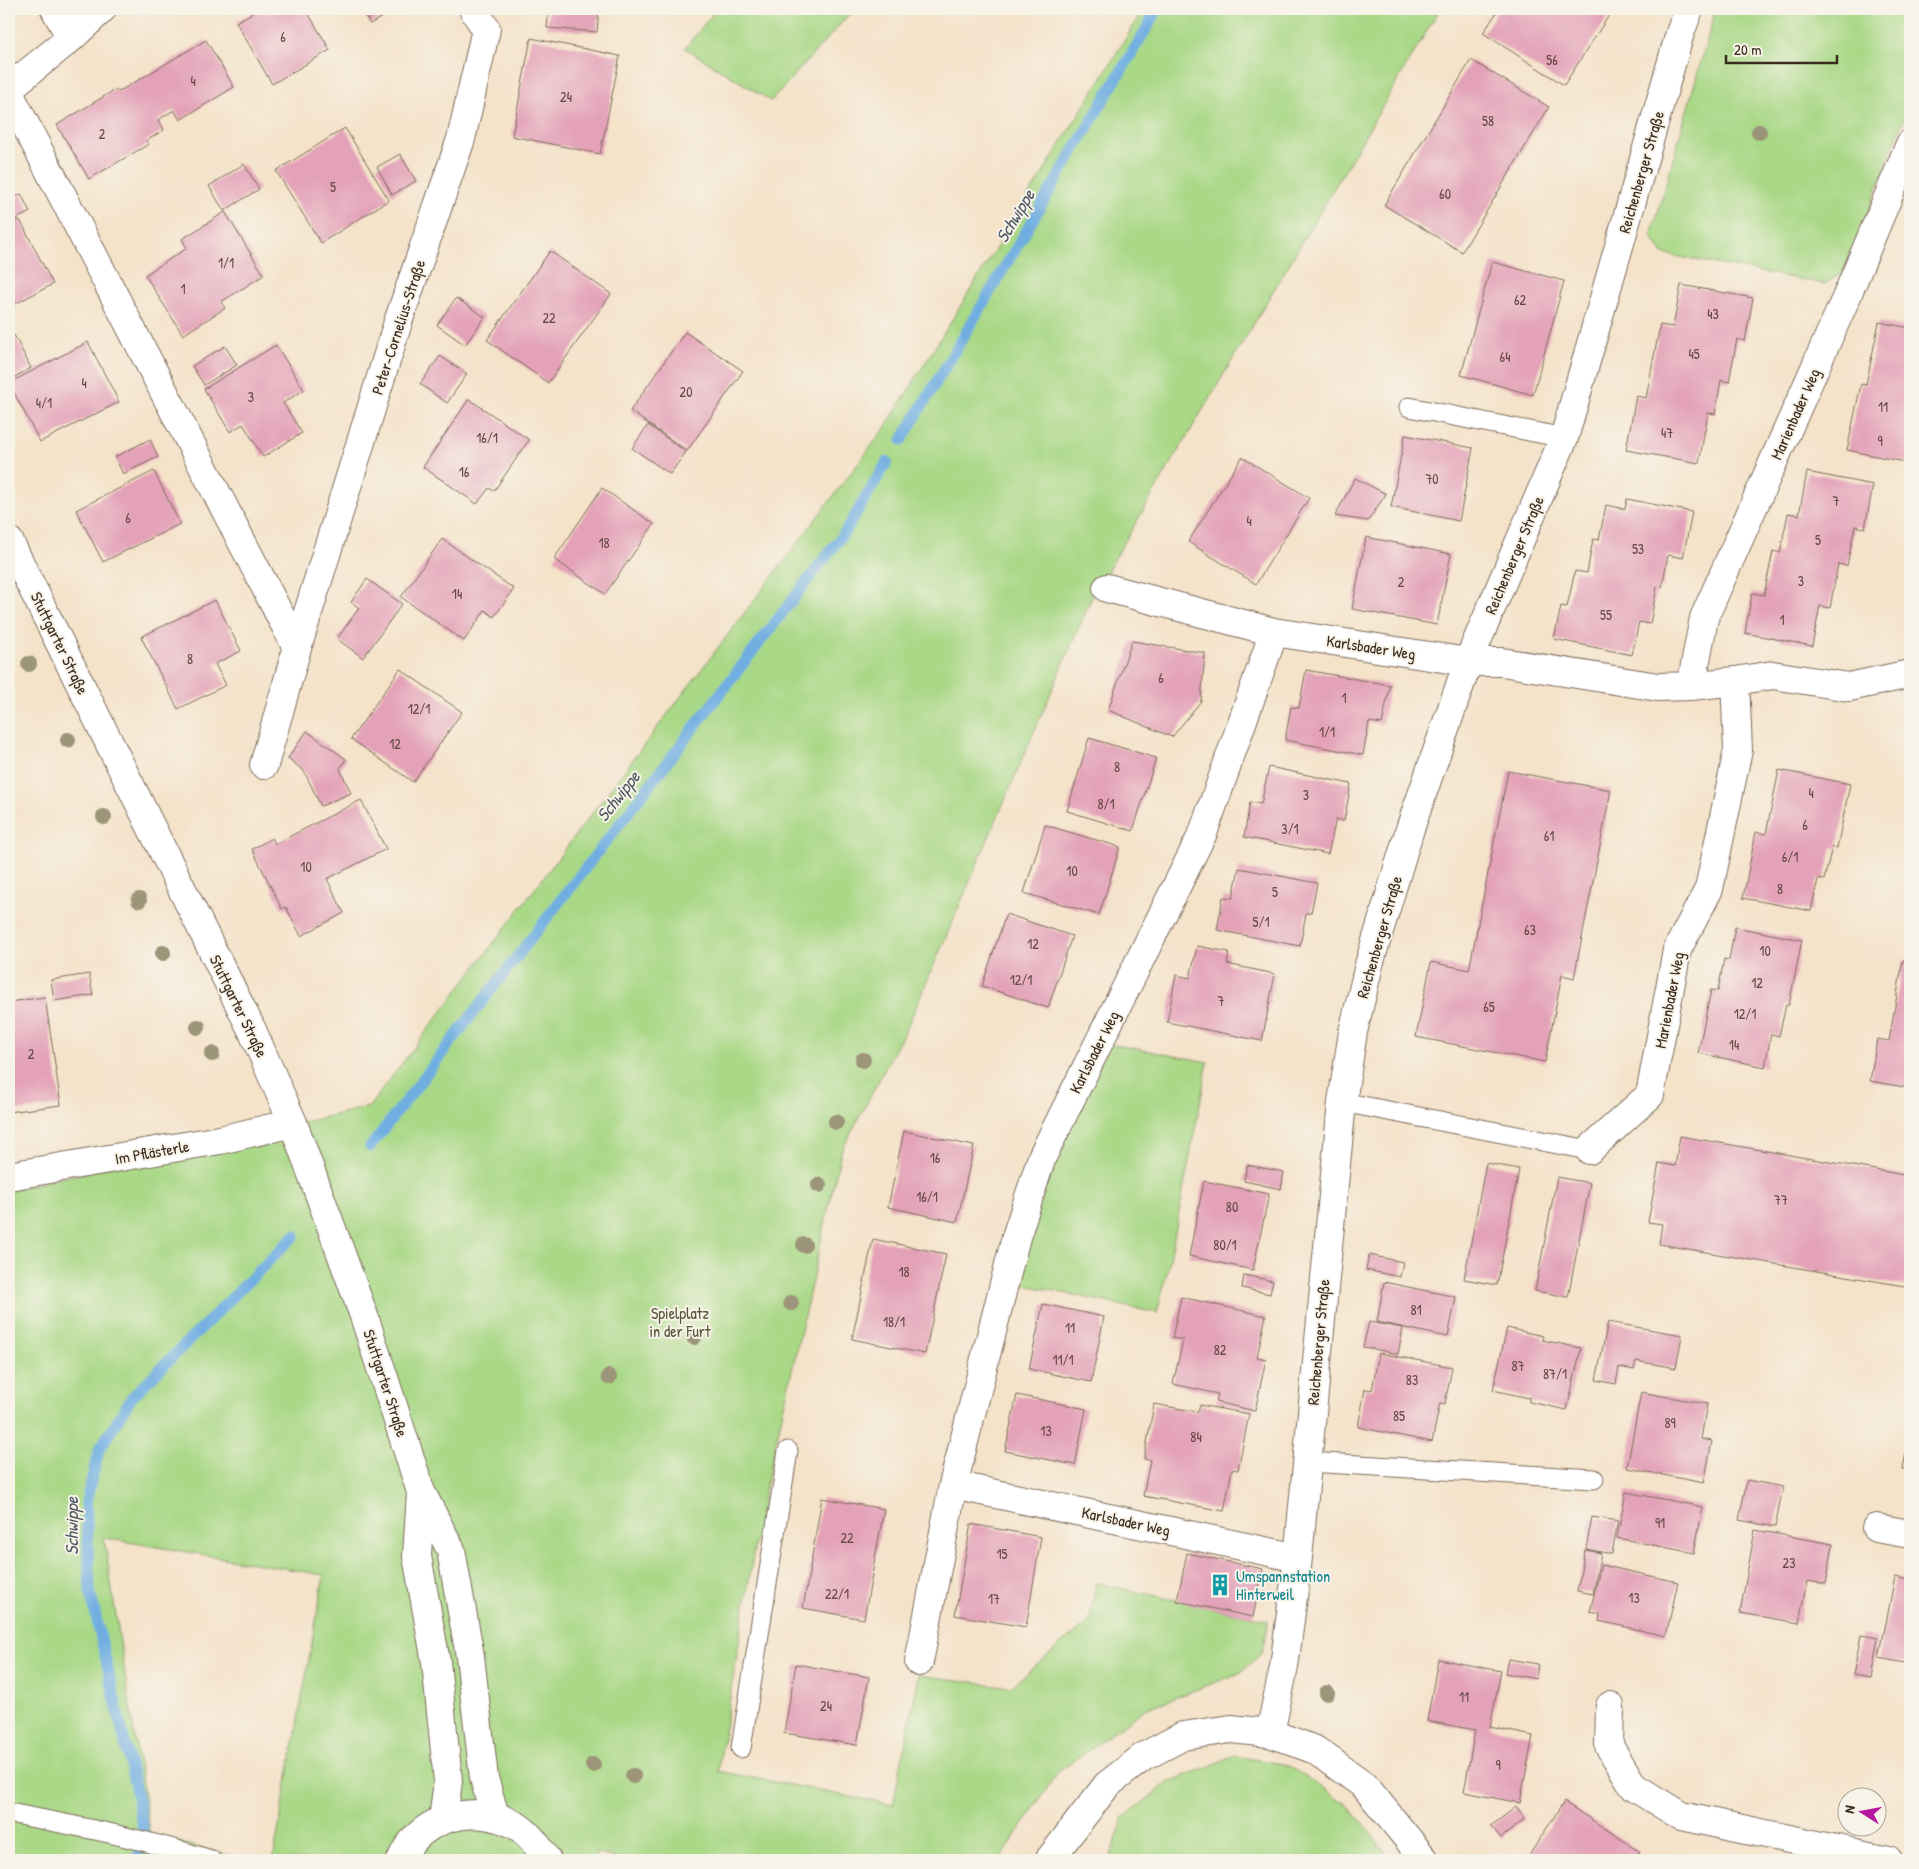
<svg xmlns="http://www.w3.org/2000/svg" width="1919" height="1869" viewBox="0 0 1919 1869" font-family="'Patrick Hand',sans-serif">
  <rect width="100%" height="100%" fill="#f7f3e8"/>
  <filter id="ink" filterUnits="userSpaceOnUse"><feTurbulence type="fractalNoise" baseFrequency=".02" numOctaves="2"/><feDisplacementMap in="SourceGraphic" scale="10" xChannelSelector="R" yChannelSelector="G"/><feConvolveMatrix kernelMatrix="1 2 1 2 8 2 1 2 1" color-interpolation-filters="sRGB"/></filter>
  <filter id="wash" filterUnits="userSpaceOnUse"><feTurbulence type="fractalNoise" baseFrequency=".0096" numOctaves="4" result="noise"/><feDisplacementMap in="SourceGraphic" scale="20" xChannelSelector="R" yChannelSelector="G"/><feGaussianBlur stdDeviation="1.12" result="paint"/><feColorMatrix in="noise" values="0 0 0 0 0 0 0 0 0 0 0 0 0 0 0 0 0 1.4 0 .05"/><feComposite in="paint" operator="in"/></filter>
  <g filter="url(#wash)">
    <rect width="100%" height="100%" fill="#f4e2c9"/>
    <path fill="#a9d886" stroke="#728152" d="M717,9H854L771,101L685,48Z
      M1144,9H1440L1092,597L909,1023L841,1152L760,1513L718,1771L893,1805L919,1675L1011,1687L1090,1620L1096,1583L1268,1620L1262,1653L1240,1673L1145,1709L1057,1773L1000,1860H623L596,1853L595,1860H273L324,1575L104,1538L150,1835L248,1860H9V1190L369,1107L885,428Z
      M1716,9H1910V103L1845,271L1825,284L1663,254L1651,236Z
      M1110,1044L1208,1062L1169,1264L1157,1313L1016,1283L1039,1201L1069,1125Z
      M1235,1756L1288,1765L1348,1805L1392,1860H1109L1124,1817L1169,1782Z"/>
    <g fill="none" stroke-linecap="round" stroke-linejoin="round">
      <path stroke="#70aee2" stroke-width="11" d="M902,440L1158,9
        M370,1147L845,532L887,462
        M143,1830L136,1791L90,1591L86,1502L99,1450L132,1397L295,1235
        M137,1860L138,1855"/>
    </g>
    <g id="blocks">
      <path fill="#e3a2b8" d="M259,9H315L308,13L330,50L272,84L236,22Z
        M361,9H396L370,24Z
        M549,9H599L597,32L547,28Z
        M1499,9H1613L1564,85L1483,33Z
        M531,38L620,56L600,154L512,136Z
        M206,40L234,87L180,120L174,110L158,120L164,130L146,141L149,144L89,179L57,125L116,89L118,92Z
        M1471,60L1549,107L1462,252L1384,205Z
        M345,128L389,200L321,243L276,171Z
        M400,154L416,181L392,195L377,167Z
        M244,164L259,189L224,211L209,186Z
        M21,194L30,212L9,223V200Z
        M225,212L264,275L221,302L225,308L183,335L145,275L187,248L182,239Z
        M20,220L53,284L9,307V225Z
        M550,251L611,294L548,383L487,340Z
        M1492,262L1564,281L1533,395L1461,375Z
        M1681,285L1753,298L1745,341L1737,339L1729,382L1721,380L1715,414L1708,413L1699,463L1626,450L1636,396L1646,398L1660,325L1673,327Z
        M456,298L485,317L465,345L437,325Z
        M1879,322L1910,328V463L1847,450L1861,384L1866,385Z
        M685,332L743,371L687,451L630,411Z
        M14,335L31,368L9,380V338Z
        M88,342L119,402L40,442L9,383Z
        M276,345L304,390L283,403L302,433L263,457L243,424L230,432L204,389Z
        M225,346L237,365L204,385L192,366Z
        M440,356L467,374L447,403L420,384Z
        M469,399L529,440L494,491L489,488L477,504L423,467Z
        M648,425L686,452L670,474L632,448Z
        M1405,435L1473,448L1459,521L1391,507Z
        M150,439L158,457L123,474L115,457Z
        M1242,457L1309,498L1256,584L1188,542Z
        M154,471L180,524L103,562L76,510Z
        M1807,472L1873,485L1865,528L1855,526L1847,566L1838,564L1830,608L1820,606L1812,646L1745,633L1752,593L1764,595L1773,551L1780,553L1788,513L1799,515Z
        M1355,478L1386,494L1368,521L1335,516Z
        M602,488L654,524L605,594L554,559Z
        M1627,499L1692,512L1683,558L1668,555L1662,588L1657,587L1650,624L1639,622L1632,655L1554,639L1561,606L1567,607L1575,571L1587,573L1593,539L1599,540L1606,505L1625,509Z
        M1366,537L1451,554L1437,625L1352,609Z
        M442,539L514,589L494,617L485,610L464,641L401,597Z
        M367,579L402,604L363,658L337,639L359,608L351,602Z
        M215,600L241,651L215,664L226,685L178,709L141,637Z
        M1132,641L1205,653L1201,701L1172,737L1108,710Z
        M400,669L462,712L413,782L351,739Z
        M1306,670L1390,685L1382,724L1369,722L1363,755L1285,740L1291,707L1299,708Z
        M307,731L346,759L340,769L351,793L321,806L304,771L288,758Z
        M1089,738L1156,758L1133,831L1067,811Z
        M1269,767L1351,784L1344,821L1336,819L1328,854L1244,837L1250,802L1261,804Z
        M1779,770L1850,784L1837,848L1832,847L1824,880L1818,879L1811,911L1743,898L1756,832L1766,834Z
        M1508,771L1611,790L1574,978L1562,975L1545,1062L1416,1037L1431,962L1469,970Z
        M361,800L386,849L327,879L344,913L301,936L286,907L282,909L252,849L272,838L275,844Z
        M1045,825L1120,847L1099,915L1024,893Z
        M1239,868L1317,883L1311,913H1306L1300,946L1217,930L1223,897L1233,898Z
        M1006,914L1072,936L1048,1008L982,986Z
        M1735,927L1802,940L1789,1005H1786L1779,1036L1771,1034L1765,1067L1698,1053L1711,990L1718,991L1724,959L1729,960Z
        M1197,946L1229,952L1227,964L1275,974L1262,1041L1167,1022L1176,975L1190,978Z
        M1903,960L1910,961V1088L1870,1081L1877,1039L1889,1041Z
        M89,974L93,995L54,1001L51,980Z
        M45,997L61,1105L9,1112V1002Z
        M904,1131L974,1146L957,1222L888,1207Z
        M1680,1136L1910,1176V1287L1659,1244L1662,1224L1648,1222L1659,1163L1675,1166Z
        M1486,1163L1519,1169L1497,1285L1464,1279Z
        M1247,1165L1284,1172L1281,1189L1244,1181Z
        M1557,1177L1590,1183L1568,1297L1535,1291Z
        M1204,1181L1269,1194L1253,1270L1189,1256Z
        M873,1239L946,1254L925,1354L852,1339Z
        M1369,1255L1403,1262L1400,1277L1366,1270Z
        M1244,1275L1273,1281L1270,1294L1242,1288Z
        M1384,1282L1456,1297L1448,1337L1377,1322Z
        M1181,1297L1266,1316L1257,1357L1266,1359L1255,1411L1216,1402L1218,1394L1173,1384L1183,1340L1172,1338Z
        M1043,1304L1104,1317L1091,1382L1029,1369Z
        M1369,1322L1403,1328L1398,1354L1363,1347Z
        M1608,1322L1682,1335L1676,1368L1636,1361L1634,1370L1619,1367L1616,1384L1596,1380Z
        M1507,1328L1543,1336L1542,1340L1581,1348L1567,1410L1529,1402V1398L1493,1390Z
        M1379,1353L1452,1367L1445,1404L1440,1403L1432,1442L1358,1427L1365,1389L1372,1390Z
        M1641,1392L1707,1404L1701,1439L1712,1441L1704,1483L1627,1468Z
        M1017,1395L1086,1409L1075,1465L1005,1451Z
        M1154,1404L1198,1412L1200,1405L1249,1414L1238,1470L1232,1469L1224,1511L1143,1496L1150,1460L1144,1459Z
        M1909,1436L1910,1437V1470L1903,1469Z
        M1747,1480L1783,1487L1775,1527L1739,1520Z
        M1626,1492L1703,1507L1694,1553L1617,1538Z
        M822,1498L884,1509L864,1619L803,1608Z
        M1592,1517L1618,1521L1612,1554L1586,1549Z
        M971,1524L1041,1537L1026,1627L955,1615Z
        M1755,1530L1833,1544L1826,1584L1807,1581L1799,1623L1740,1613Z
        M1585,1550L1601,1553L1593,1594L1577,1591Z
        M1187,1553L1263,1569L1253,1617L1177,1601Z
        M1601,1565L1678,1582L1666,1636L1599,1621L1600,1614L1590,1612Z
        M1895,1577L1910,1580V1664L1879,1658Z
        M1861,1635L1878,1638L1871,1678L1853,1675Z
        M1438,1659L1501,1671L1490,1727L1533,1736L1520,1803L1464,1792L1475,1730L1427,1721Z
        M1508,1659L1538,1664L1536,1679L1505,1673Z
        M796,1664L869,1677L857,1745L784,1733Z
        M1564,1802L1638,1850L1639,1860H1526Z
        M1516,1807L1525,1819L1501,1838L1491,1826Z"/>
    </g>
  </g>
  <g filter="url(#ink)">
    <use href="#blocks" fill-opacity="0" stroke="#7c6a5a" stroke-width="1"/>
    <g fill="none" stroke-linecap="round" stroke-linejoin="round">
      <g stroke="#7c6a5a" stroke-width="21">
        <path id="service" d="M1409,407L1564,438
          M1342,1102L1589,1150
          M1308,1462L1594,1479
          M741,1748L788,1451
          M9,1813C77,1826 145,1839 211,1860"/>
      </g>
      <g stroke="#7c6a5a" stroke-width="30">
        <path id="minor" d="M55,9L71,38
          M9,88L71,38L102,9
          M9,93L297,648L264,765
          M1107,588L1274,632
          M297,648L399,319L461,139L486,29L473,9
          M1691,686L1704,618L1846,298L1910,144
          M1589,1150L1650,1095L1677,950L1709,889L1738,750L1735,681
          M9,1176L220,1140L293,1123
          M953,1485L1298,1558
          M1876,1528L1910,1534
          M919,1662L953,1485L1016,1237L1042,1157L1203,833L1274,632L1468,662H1502L1658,687L1691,686L1735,681L1773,675L1849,687L1910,674
          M1610,1706L1609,1746L1634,1787L1681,1816L1888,1860
          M1270,1733L1284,1667L1298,1558L1342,1102L1353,1032L1370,961L1410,829L1468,662L1564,438L1680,33L1689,9"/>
      </g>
      <g stroke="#7c6a5a" stroke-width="30">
        <path id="tertiary" d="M1049,1860L1107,1785L1143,1757L1183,1736L1231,1729L1270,1733L1315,1750L1364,1785L1425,1860"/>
      </g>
      <g stroke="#7c6a5a" stroke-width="30">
        <path id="secondary" d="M9,541L252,1030L293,1123L364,1316L421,1492L451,1550L470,1656L484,1778L495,1816
          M421,1492L417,1556L436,1662L448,1781L443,1819
          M401,1860C419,1816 477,1802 517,1826C530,1834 539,1847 547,1860"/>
      </g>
      <use href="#service" stroke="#fff" stroke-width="19"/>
      <use href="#minor" stroke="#fff" stroke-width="28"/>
      <use href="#tertiary" stroke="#fff" stroke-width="28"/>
      <use href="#secondary" stroke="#fff" stroke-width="28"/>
    </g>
    <g fill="#9d9579">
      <circle cx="1759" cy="132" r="8"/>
      <circle cx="29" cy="664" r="8"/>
      <circle cx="68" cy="740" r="8"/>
      <circle cx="104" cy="817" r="8"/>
      <circle cx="139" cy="900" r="8"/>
      <circle cx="163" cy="953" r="8"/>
      <circle cx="198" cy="1027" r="8"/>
      <circle cx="212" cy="1054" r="8"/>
      <circle cx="863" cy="1060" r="8"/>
      <circle cx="836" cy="1122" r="8"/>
      <circle cx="819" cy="1185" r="8"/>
      <circle cx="804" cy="1245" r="8"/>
      <circle cx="791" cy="1303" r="8"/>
      <circle cx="694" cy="1337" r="8"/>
      <circle cx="609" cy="1377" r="8"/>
      <circle cx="1327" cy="1693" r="8"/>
      <circle cx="593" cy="1765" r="8"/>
      <circle cx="633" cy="1776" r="8"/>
    </g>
  </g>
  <defs>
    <g id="building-bare" transform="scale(1.725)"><path d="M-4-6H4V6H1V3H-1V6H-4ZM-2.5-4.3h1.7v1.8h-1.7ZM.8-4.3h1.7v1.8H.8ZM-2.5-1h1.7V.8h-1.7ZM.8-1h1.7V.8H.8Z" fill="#0f9aa8" stroke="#f7f3e8" stroke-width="2.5" paint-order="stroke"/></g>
  </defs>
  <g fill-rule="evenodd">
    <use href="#building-bare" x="1220" y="1585"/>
  </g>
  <g text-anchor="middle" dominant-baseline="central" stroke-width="4" stroke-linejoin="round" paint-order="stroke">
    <g font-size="14" fill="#654844">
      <text x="283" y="36">6</text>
      <text x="1552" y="59">56</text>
      <text x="193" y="80">4</text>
      <text x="566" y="96">24</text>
      <text x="1488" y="120">58</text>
      <text x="102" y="133">2</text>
      <text x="333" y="186">5</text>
      <text x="1445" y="193">60</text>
      <text x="226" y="262">1/1</text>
      <text x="183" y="288">1</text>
      <text x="1520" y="299">62</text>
      <text x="1713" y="313">43</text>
      <text x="549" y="317">22</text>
      <text x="1694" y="353">45</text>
      <text x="1505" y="356">64</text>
      <text x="84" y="382">4</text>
      <text x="686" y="391">20</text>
      <text x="251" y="396">3</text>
      <text x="44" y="402">4/1</text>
      <text x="1883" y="406">11</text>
      <text x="1667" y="432">47</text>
      <text x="487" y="437">16/1</text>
      <text x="1880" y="440">9</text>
      <text x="464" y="471">16</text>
      <text x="1432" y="478">70</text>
      <text x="1836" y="500">7</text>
      <text x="128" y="517">6</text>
      <text x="1249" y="520">4</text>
      <text x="1818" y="539">5</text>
      <text x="604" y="542">18</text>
      <text x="1638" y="548">53</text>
      <text x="1801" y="580">3</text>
      <text x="1401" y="581">2</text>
      <text x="457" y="593">14</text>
      <text x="1606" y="614">55</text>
      <text x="1782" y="619">1</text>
      <text x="190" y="658">8</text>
      <text x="1161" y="677">6</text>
      <text x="1344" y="697">1</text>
      <text x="419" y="708">12/1</text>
      <text x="1327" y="731">1/1</text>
      <text x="395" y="743">12</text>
      <text x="1117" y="766">8</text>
      <text x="1811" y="792">4</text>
      <text x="1306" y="794">3</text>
      <text x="1106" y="803">8/1</text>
      <text x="1805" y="824">6</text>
      <text x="1290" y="828">3/1</text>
      <text x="1549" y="835">61</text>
      <text x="1790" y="856">6/1</text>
      <text x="306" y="866">10</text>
      <text x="1072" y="870">10</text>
      <text x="1780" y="888">8</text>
      <text x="1275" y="891">5</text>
      <text x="1261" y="921">5/1</text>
      <text x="1530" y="929">63</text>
      <text x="1033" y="943">12</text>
      <text x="1765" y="950">10</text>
      <text x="1021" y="979">12/1</text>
      <text x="1757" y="982">12</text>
      <text x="1221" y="1000">7</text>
      <text x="1489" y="1006">65</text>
      <text x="1745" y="1013">12/1</text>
      <text x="1734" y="1044">14</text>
      <text x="31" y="1053">2</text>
      <text x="935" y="1157">16</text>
      <text x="927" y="1196">16/1</text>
      <text x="1781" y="1199">77</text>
      <text x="1232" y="1206">80</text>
      <text x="1225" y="1244">80/1</text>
      <text x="904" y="1271">18</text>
      <text x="1416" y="1309">81</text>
      <text x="894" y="1321">18/1</text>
      <text x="1070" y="1327">11</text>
      <text x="1220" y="1349">82</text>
      <text x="1063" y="1359">11/1</text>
      <text x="1518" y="1365">87</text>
      <text x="1555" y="1373">87/1</text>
      <text x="1412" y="1379">83</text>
      <text x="1399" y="1415">85</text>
      <text x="1670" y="1422">89</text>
      <text x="1046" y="1430">13</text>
      <text x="1196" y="1436">84</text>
      <text x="1660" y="1522">91</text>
      <text x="847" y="1537">22</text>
      <text x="1002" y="1553">15</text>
      <text x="1789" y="1562">23</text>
      <text x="837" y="1593">22/1</text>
      <text x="1634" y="1597">13</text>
      <text x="994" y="1598">17</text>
      <text x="1464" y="1696">11</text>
      <text x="826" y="1705">24</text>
      <text x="1498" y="1764">9</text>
    </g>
    <g font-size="16" fill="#3b2a1e" stroke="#f7f3e8">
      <text transform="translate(1641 172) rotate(-74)">Reichenberger Straße</text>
      <text transform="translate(398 327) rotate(-72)">Peter-Cornelius-Straße</text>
      <text transform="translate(1795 414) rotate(-66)">Marienbader Weg</text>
      <text transform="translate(1514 555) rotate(-67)">Reichenberger Straße</text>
      <text transform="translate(60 643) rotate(64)">Stuttgarter Straße</text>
      <text transform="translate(1371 647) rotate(9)">Karlsbader Weg</text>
      <text transform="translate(1379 937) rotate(-74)">Reichenberger Straße</text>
      <text transform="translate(1669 1000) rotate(-79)">Marienbader Weg</text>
      <text transform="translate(239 1006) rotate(64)">Stuttgarter Straße</text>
      <text transform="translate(1094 1052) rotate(-63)">Karlsbader Weg</text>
      <text transform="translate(152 1152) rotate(-10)">Im Pflästerle</text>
      <text transform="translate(1318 1342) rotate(-85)">Reichenberger Straße</text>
      <text transform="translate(386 1383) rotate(72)">Stuttgarter Straße</text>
      <text transform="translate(1126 1521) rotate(12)">Karlsbader Weg</text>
    </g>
    <g font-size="16" fill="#565638" stroke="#f7f3e8">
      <text x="680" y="1313">Spielplatz<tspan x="680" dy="18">in der Furt</tspan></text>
    </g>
    <g font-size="16" fill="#0d838f" stroke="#f7f3e8" text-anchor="start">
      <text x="1236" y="1576">Umspannstation<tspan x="1236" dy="18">Hinterweil</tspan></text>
    </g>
    <g font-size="18" font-style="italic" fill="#4e5863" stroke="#f7f3e8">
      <text transform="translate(1015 216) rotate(-59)">Schwippe</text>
      <text transform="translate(618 796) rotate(-52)">Schwippe</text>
      <text transform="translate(71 1526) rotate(-90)">Schwippe</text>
    </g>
  </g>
  <rect width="1919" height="1869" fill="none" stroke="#f7f3e8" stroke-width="30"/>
  <g transform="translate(1862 1812) rotate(281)"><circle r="24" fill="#f7f3e8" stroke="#aca397"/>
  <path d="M0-4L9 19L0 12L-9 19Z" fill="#b5179e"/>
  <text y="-8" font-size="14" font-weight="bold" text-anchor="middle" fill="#3b2a1e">N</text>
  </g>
  <path d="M1726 55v8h111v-8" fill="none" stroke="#3b2a1e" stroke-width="2.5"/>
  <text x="1734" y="55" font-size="15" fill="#3b2a1e" stroke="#f7f3e8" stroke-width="4" paint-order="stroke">20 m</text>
</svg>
